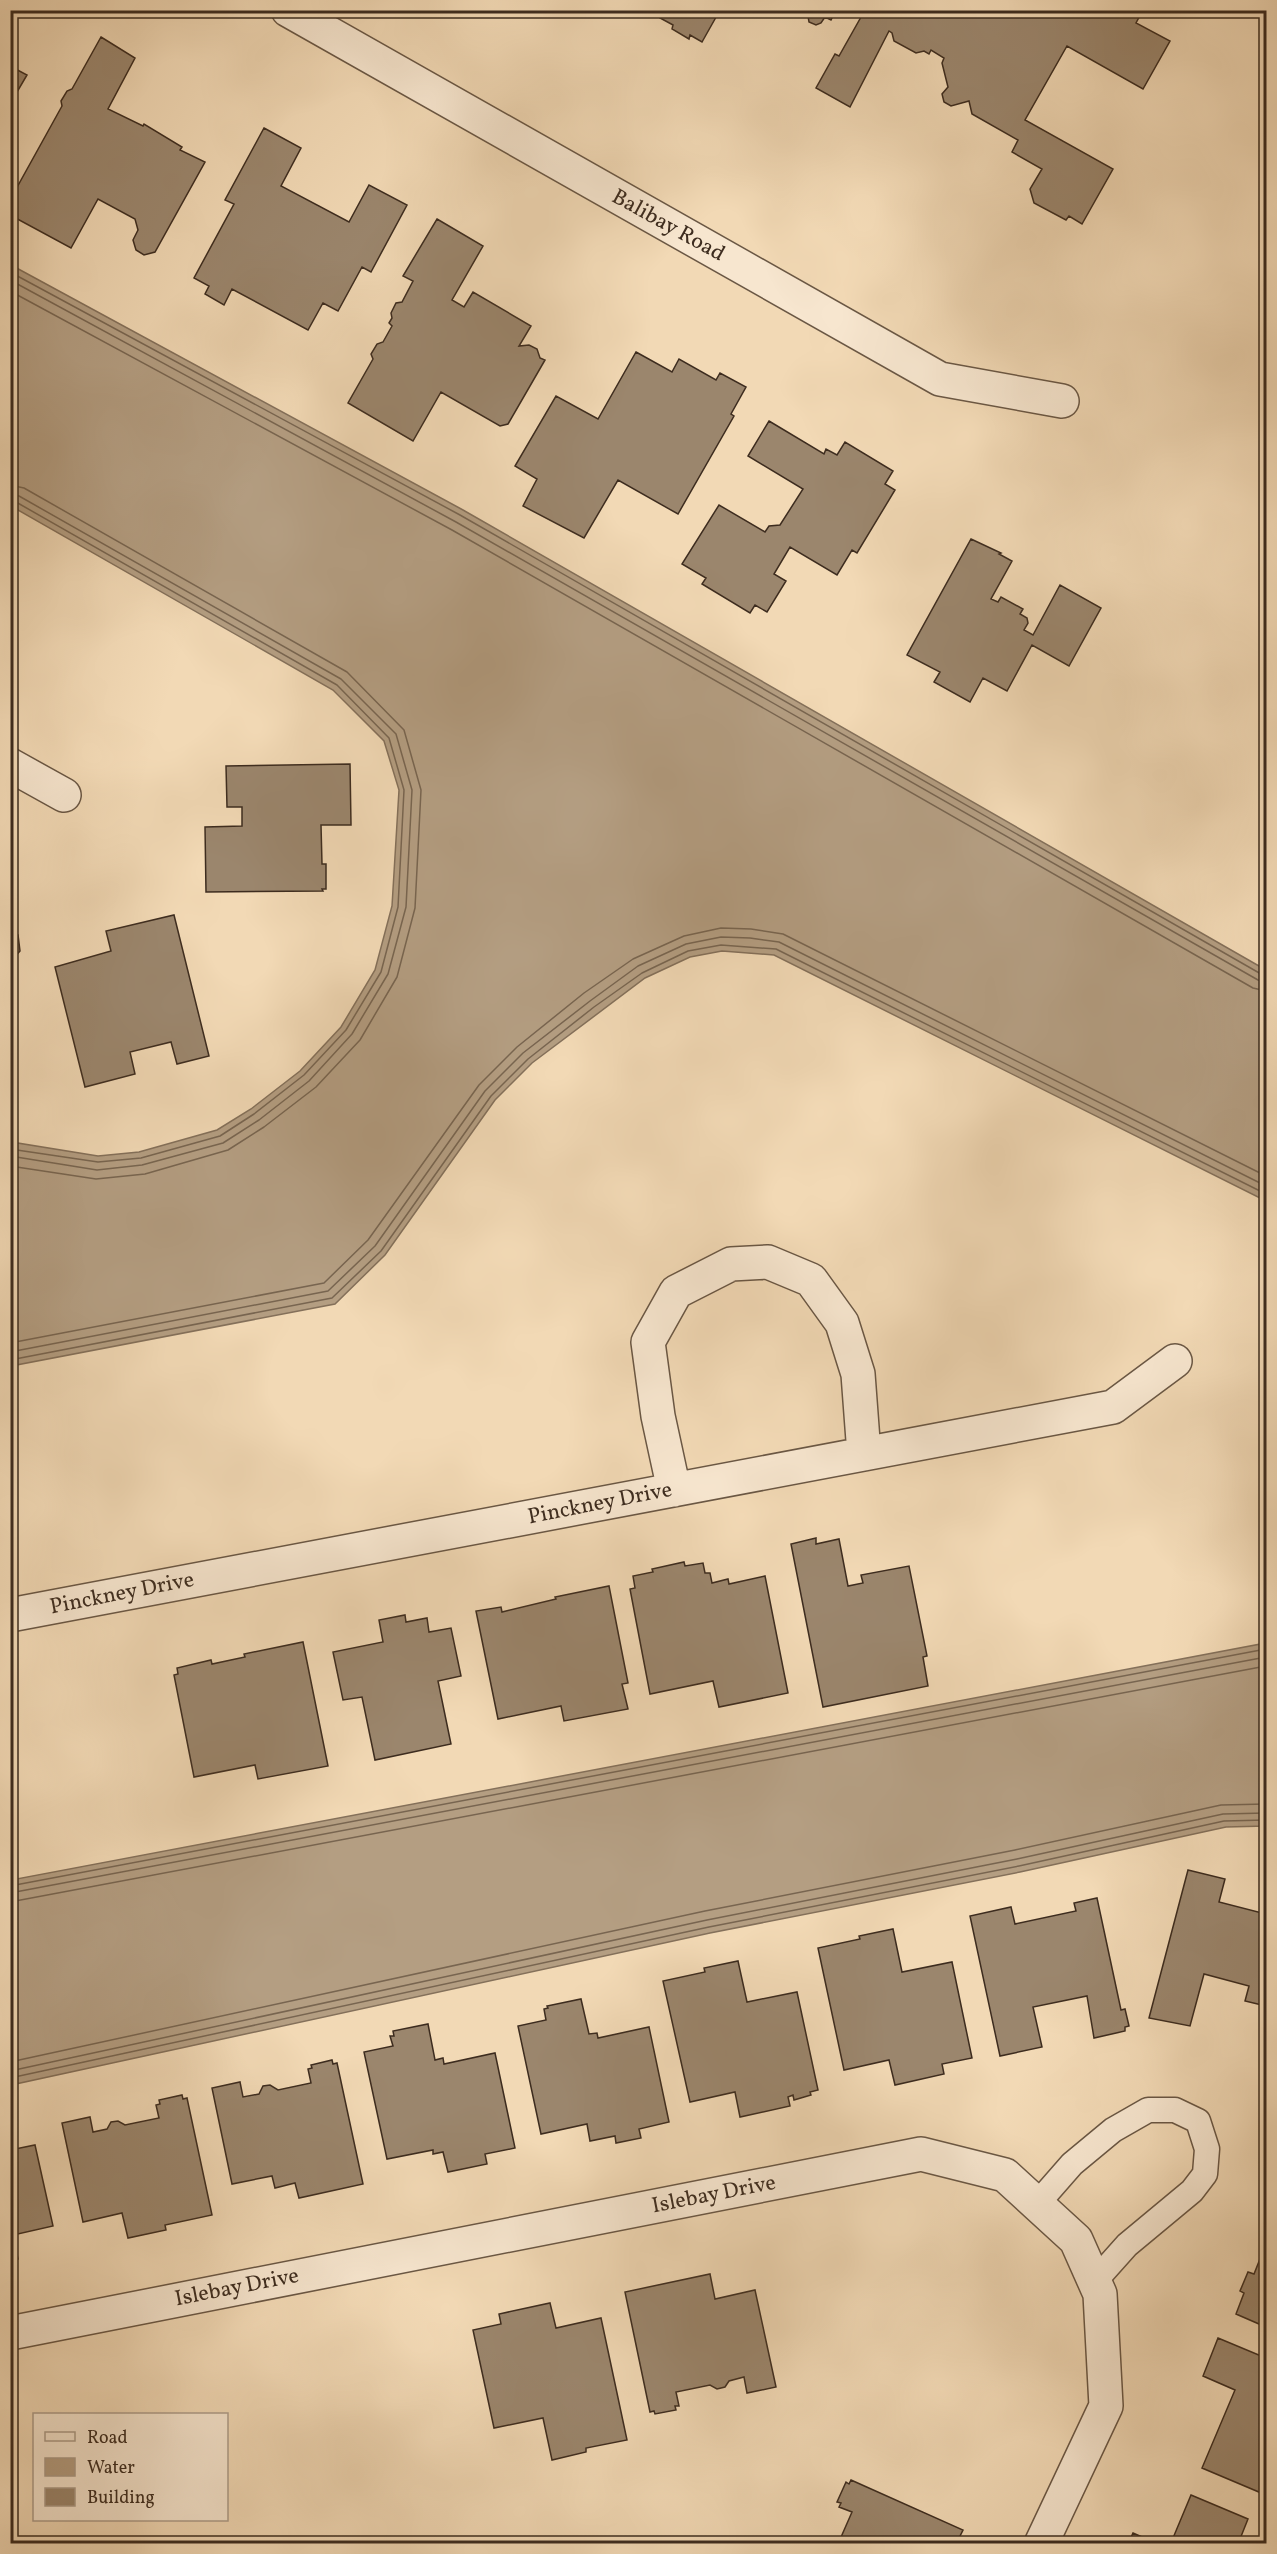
<svg xmlns="http://www.w3.org/2000/svg" width="1277" height="2554" viewBox="0 0 1277 2554" font-family="Vollkorn,serif">
  <rect width="100%" height="100%" fill="#f2d9b5"/>
  <filter id="stains"><feTurbulence type="fractalNoise" baseFrequency=".00333" numOctaves="4"/><feColorMatrix values="0 0 0 0 .2 0 0 0 0 .09 0 0 0 0 .02 0 0 0 .5 -.17"/></filter>
  <radialGradient id="worn" r=".72"><stop offset=".6" stop-color="#630" stop-opacity="0"/><stop offset="1" stop-color="#630" stop-opacity=".3"/></radialGradient>
  <path fill="#b49e82" stroke="#84705a" stroke-width="1.5" d="M11,265L463,510L1266,970V1201L774,955L722,951L690,957L645,978L532,1063L495,1100L385,1255L335,1304L11,1366V1142L98,1156L139,1152L217,1130L251,1109L300,1071L341,1027L375,970L392,906L399,790L384,741L333,690L11,506Z
    M1266,1643V1826L1226,1827L1020,1872L710,1933L11,2085V1880Z"/>
  <g fill="none" stroke-linecap="round" stroke-linejoin="round">
    <path stroke="#786550" stroke-width="1.5" d="M10,272L460,515L1261,974L1266,975
      M10,280L456,522L1258,980L1266,982
      M10,291L452,530L1253,988L1266,991
      M10,485L24,488L347,672L404,730L421,790L415,908L397,977L360,1040L316,1087L264,1127L228,1150L145,1174L96,1179L10,1166
      M10,494L19,496L341,679L396,734L412,790L406,907L388,974L352,1034L309,1081L259,1120L223,1143L142,1165L97,1170L10,1156
      M10,501L16,502L337,685L389,738L404,790L398,907L381,972L346,1030L304,1075L254,1114L220,1136L141,1158L98,1162L10,1149
      M10,1343L324,1283L368,1240L479,1085L517,1047L584,993L633,959L684,936L721,928L751,929L783,934L1266,1176
      M10,1352L328,1291L375,1246L485,1091L523,1053L590,1001L638,966L686,944L721,937L750,938L779,942L1266,1186
      M10,1360L332,1298L381,1251L491,1096L528,1059L594,1007L642,973L688,951L721,945L776,949L1266,1194
      M10,1886L1266,1649
      M10,1893L1266,1657
      M10,1902L1266,1666
      M10,2062L705,1911L1015,1850L1221,1805L1266,1804
      M10,2071L707,1920L1017,1859L1223,1814L1266,1813
      M10,2078L709,1927L1019,1866L1224,1821L1266,1820"/>
  </g>
  <path fill="#9b866d" stroke="#3d2c1f" stroke-width="1.5" d="M665,10H720L702,42L690,35L689,39L672,29L673,25L660,18Z
    M811,10H836L831,20L825,17L821,23L816,25L809,22L808,16Z
    M865,10H1143L1136,23L1170,41L1143,89L1067,46L1025,120L1113,169L1082,224L1069,216L1066,220L1034,203L1030,189L1042,169L1012,152L1018,140L972,114L969,101L951,106L944,102L942,94L948,87L942,63L944,58L931,50L929,54L924,51L916,53L894,41L892,33L889,31L850,107L816,88L835,54L839,56Z
    M101,37L135,58L108,109L143,126L144,124L182,147L180,150L205,162L155,252L144,255L136,250L133,240L138,230L135,219L98,199L71,248L10,215V200L62,106L61,101L67,91L72,89Z
    M10,66L27,75L10,104Z
    M264,128L301,148L281,186L349,222L369,185L407,205L371,272L362,267L338,311L323,303L308,330L232,289L224,305L205,294L209,286L194,278L234,204L225,200Z
    M437,219L483,246L452,300L464,307L473,292L531,326L519,346L529,345L537,349L540,358L545,360L508,424L500,426L441,392L413,441L348,403L373,359L371,354L377,344L383,342L392,326L389,323L392,318L391,313L396,303L402,302L413,281L403,276Z
    M636,352L672,372L679,359L716,380L720,373L746,387L731,414L734,416L678,514L618,480L584,538L523,506L537,479L515,466L556,396L598,419Z
    M769,421L824,454L826,449L837,455L845,442L893,471L885,484L895,490L857,553L852,550L837,575L790,547L774,574L786,581L767,612L755,605L750,613L702,584L706,578L682,564L719,505L765,532L769,526L780,525L803,489L748,456Z
    M971,539L1001,553L999,554L1012,561L991,599L998,602L1001,597L1023,609L1020,614L1027,618L1028,623L1024,630L1033,635L1060,585L1101,608L1069,666L1032,645L1007,691L983,678L970,702L934,682L940,672L907,655Z
    M350,764L351,825H321L322,864H326V889H322L323,891L206,892L205,827L242,826V807H227L226,766Z
    M174,915L209,1056L177,1064L171,1042L130,1052L135,1074L85,1087L55,967L111,951L106,931Z
    M10,929L18,935L20,951L10,962Z
    M816,1538V1544L839,1539L848,1586L863,1583L861,1575L909,1566L927,1656L923,1657L928,1686L823,1707L791,1544Z
    M684,1562L685,1566L703,1563L705,1573H710L712,1583L728,1579L729,1584L765,1576L788,1693L719,1707L713,1681L650,1694L630,1589L635,1588L633,1576L653,1572L652,1569Z
    M609,1586L628,1683L622,1684L628,1709L564,1721L561,1706L498,1719L476,1611L501,1607L502,1612L556,1599L555,1597Z
    M405,1615L406,1622L427,1618L429,1632L451,1628L461,1676L438,1681L451,1744L375,1760L362,1697L343,1700L333,1652L383,1642L379,1620Z
    M303,1642L328,1766L258,1779L255,1765L194,1777L174,1675L178,1674L177,1668L211,1660L212,1664L245,1657L244,1654Z
    M1188,1870L1225,1879L1219,1902L1266,1914V2006L1245,2001L1249,1986L1204,1974L1190,2026L1149,2018Z
    M1097,1898L1121,2010L1125,2009L1129,2026L1125,2027V2031L1094,2038L1087,1996L1033,2007L1042,2047L1000,2056L970,1916L1011,1907L1015,1924L1076,1911L1074,1903Z
    M893,1929L902,1972L952,1962L972,2058L942,2064L944,2074L895,2085L889,2060L844,2070L818,1948L860,1939L859,1936Z
    M738,1961L747,2002L797,1992L818,2090L810,2092L811,2095L794,2100L793,2095L788,2097L790,2106L740,2117L735,2092L690,2102L663,1981L705,1972L704,1968Z
    M581,1999L589,2034L597,2033L598,2038L649,2027L669,2122L639,2129L641,2138L616,2143L615,2136L590,2141L587,2124L541,2134L518,2026L546,2020L544,2009L548,2008L547,2006Z
    M428,2024L435,2060L443,2058L444,2064L495,2053L515,2148L485,2154L487,2164L448,2172L443,2152L433,2154V2150L387,2159L364,2052L393,2046L390,2036H394L393,2031Z
    M332,2060L333,2064L337,2063L363,2184L299,2198L295,2183L275,2188L272,2176L232,2184L212,2088L240,2082L243,2097L259,2094L263,2086L270,2085L278,2090L311,2083L308,2069L312,2068L311,2065Z
    M182,2095L183,2099L187,2098L212,2215L165,2225L166,2230L128,2238L122,2213L83,2222L62,2123L90,2117L93,2132L107,2129L111,2122L118,2121L125,2125L159,2118L156,2105L160,2104L159,2100Z
    M35,2145L53,2226L13,2235L18,2259L10,2261V2150Z
    M1262,2254L1266,2255V2327L1236,2314L1244,2293L1240,2291L1248,2272L1254,2274Z
    M710,2274L715,2299L755,2290L776,2387L747,2393L744,2377L729,2381L725,2387L717,2389L710,2385L676,2392L679,2406H675L676,2410L655,2414L654,2411L650,2412L625,2292Z
    M550,2303L556,2328L601,2318L627,2440L586,2448V2452L552,2460L543,2418L494,2428L473,2330L501,2324L499,2314Z
    M1218,2338L1266,2358V2495L1202,2468L1235,2390L1203,2376Z
    M851,2480L963,2530L956,2544H838L852,2512L839,2507L841,2503L837,2502L846,2482L849,2484Z
    M1191,2495L1248,2519L1238,2544H1186L1173,2538Z
    M1133,2533L1158,2544H1128Z"/>
  <g fill="none" stroke-linecap="round" stroke-linejoin="round">
    <g stroke="#6a5744" stroke-width="27">
      <path id="lane" d="M1037,2204L1072,2164L1113,2130L1148,2110H1175L1198,2121L1207,2149L1205,2174L1192,2191L1127,2245L1094,2282"/>
    </g>
    <g stroke="#6a5744" stroke-width="36">
      <path id="street" d="M288,10L940,379L1062,401
        M10,765L64,795
        M674,1490L658,1416L648,1342L676,1292L731,1264L768,1262L811,1280L842,1323L858,1374L864,1454
        M10,1615L1113,1407L1175,1361
        M10,2333L921,2154L1005,2175L1076,2240L1100,2294L1106,2406L1041,2544"/>
    </g>
    <use href="#lane" stroke="#f7e6cf" stroke-width="24"/>
    <use href="#street" stroke="#f7e6cf" stroke-width="33"/>
  </g>
  <g text-anchor="middle" dominant-baseline="central" stroke-width="5" stroke-linejoin="round" paint-order="stroke">
    <g font-size="22" fill="#3d2c1f" stroke="#f7e6cf">
      <text transform="translate(668 226) rotate(29)">Balibay Road</text>
      <text transform="translate(600 1504) rotate(-11)">Pinckney Drive</text>
      <text transform="translate(122 1594) rotate(-11)">Pinckney Drive</text>
      <text transform="translate(714 2195) rotate(-11)">Islebay Drive</text>
      <text transform="translate(237 2288) rotate(-11)">Islebay Drive</text>
    </g>
  </g>
  <rect width="1277" height="2554" fill="none" stroke="#f2d9b5" stroke-width="36"/>
  <rect x="12" y="12" width="1253" height="2530" fill="none" stroke="#3d2c1f" stroke-width="3"/>
  <rect x="18" y="18" width="1241" height="2518" fill="none" stroke="#3d2c1f" stroke-width="1.5"/>
  <rect x="33" y="2413" width="195" height="108" fill="#f7e6cf" stroke="#ad9c89" stroke-width="1.5"/>
  <rect x="45" y="2432" width="30" height="9" fill="#f7e6cf" stroke="#ad9c89" stroke-width="1.5"/>
  <text x="87" y="2443" font-size="18" fill="#3d2c1f">Road</text>
  <rect x="45" y="2458" width="30" height="18" fill="#b49e82" stroke="#ad9c89" stroke-width="1.5"/>
  <text x="87" y="2473" font-size="18" fill="#3d2c1f">Water</text>
  <rect x="45" y="2488" width="30" height="18" fill="#9b866d" stroke="#ad9c89" stroke-width="1.5"/>
  <text x="87" y="2503" font-size="18" fill="#3d2c1f">Building</text>
  <rect width="100%" height="100%" filter="url(#stains)"/>
  <rect width="100%" height="100%" fill="url(#worn)"/>
</svg>
